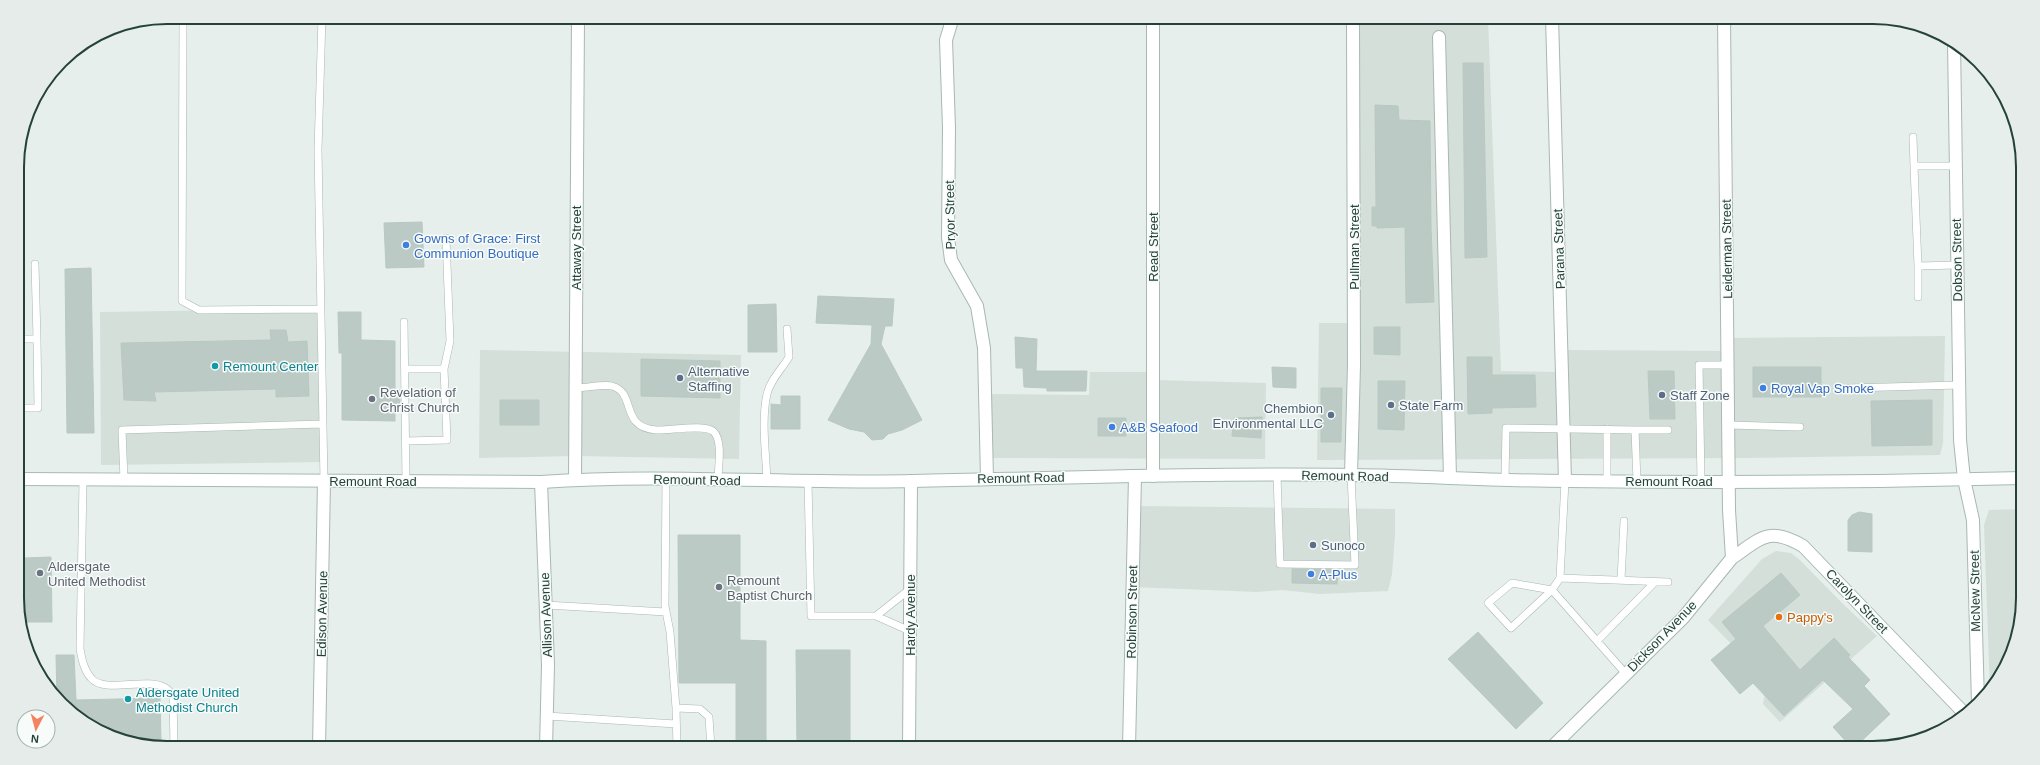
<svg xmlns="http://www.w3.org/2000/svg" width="2040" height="765" viewBox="0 0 2040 765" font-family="Helvetica,sans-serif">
  <rect width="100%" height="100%" fill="#e6efeb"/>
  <path fill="#d4dfda" d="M1353,17H1488L1501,371L1562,372V350L1728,351V338L1945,336L1943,443L1940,455L1744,458L1317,460L1319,323H1352Z
    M320,309L323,462L101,465L100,312Z
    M480,350L741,355L739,459L575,456L479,458Z
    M1090,372H1153L1154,380L1266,383L1265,459L986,458L985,394L1089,395Z
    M1135,506L1395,509V535L1392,574L1388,591L1320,594L1282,590L1257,592L1133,587Z
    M2023,509V598L2015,646L1990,691L1984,525L1989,510Z
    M1776,551L1791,553L1800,560L1841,602L1877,636L1780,722L1763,704L1767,681L1708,620L1762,559Z"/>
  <path fill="#bbcac4" stroke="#b8c9c2" d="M1463,63H1483L1487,257L1465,258Z
    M1375,105L1398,106L1399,120L1430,121L1431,228L1434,302L1406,303L1405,227L1377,228V226H1372V207H1376Z
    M422,222L424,267L386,268L384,223Z
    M91,268L94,433H67L65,269Z
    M818,296L894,299L892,326H885L881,344L922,420L902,430L888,434L883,439L872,440L864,432L849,429L828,420L871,344L872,325L816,323Z
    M776,304L777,352H748V305Z
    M338,312H361V340L395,341V390H400V408H395V421L342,420V353H339Z
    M1374,327H1400V355L1374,354Z
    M270,330H286L288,342L307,341L309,396L276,397V389L154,392L156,401L124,400L121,343L271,340Z
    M1015,337L1037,339L1036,371H1087L1086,391H1047V388L1024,387L1023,368H1016Z
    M1467,357H1492V375H1535L1536,407L1492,408V413L1468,414Z
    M641,359L720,361V398L641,396Z
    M1272,367L1296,368V388L1273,387Z
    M1753,367H1821V397H1753Z
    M1648,371H1674L1675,419H1650Z
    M1378,381H1405L1404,430L1378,429Z
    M1321,388H1342L1341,442H1321Z
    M781,396H800V429H771V404L781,405Z
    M500,400H539V425H500Z
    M1932,400V445L1872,446L1871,401Z
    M1262,417L1261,438L1232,436L1234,418Z
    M1098,418H1126V436H1098Z
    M1859,512L1872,514V552L1848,551V520L1852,515Z
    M678,535H740V640L766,641V746H736V683H679Z
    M51,557L52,622H24V558Z
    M1292,569L1338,570L1337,584L1292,583Z
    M1781,573L1800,595L1763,626L1800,670L1834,638L1850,655L1848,657L1870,680L1864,686L1890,714L1854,748H1852L1833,727L1853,709L1823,680L1784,716L1753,683L1740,694L1711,660L1736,639L1722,622Z
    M1478,632L1543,703L1516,729L1448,659Z
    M796,650H850V747L797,748Z
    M56,655H74L76,700L160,698L161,742L135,743L119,740L84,723L57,699Z"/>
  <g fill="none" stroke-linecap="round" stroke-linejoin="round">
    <g stroke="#a8b8b2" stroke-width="8">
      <path id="service" d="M183,17L182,301L199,310L320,309
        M322,17L318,150L324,481
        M577,18L634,17
        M1913,137L1914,166
        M1956,166H1914L1918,266L1956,265
        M35,264L37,339
        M1918,266V297
        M404,322L406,481
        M18,339H37L38,408H19
        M405,369H444L447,440L405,441
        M444,369L450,341L446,238
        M575,388C584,388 604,384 612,386C637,393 619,427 656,430C669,431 706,423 714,432C723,442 718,467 718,480
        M1850,388L1959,385
        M1729,425L1800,427
        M1607,429V481
        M1635,430H1668
        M1277,475L1280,564L1355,565L1351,475
        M666,479L665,606L670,632L676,708L677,748
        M83,480L80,649C82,660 84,670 91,678C104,694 145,677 164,687C167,688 171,693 173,696L174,748
        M124,480L122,430L322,424
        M1505,480L1506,428L1635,430L1637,481
        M767,481C766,453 761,421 767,394C770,380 782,369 789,357L787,329
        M808,481L811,616H876
        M1565,481L1560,578L1552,590L1512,583L1488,603L1511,628L1552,590L1626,674
        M1701,482L1699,365H1728
        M1560,578L1668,582
        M1621,580L1624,521
        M546,605L666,612
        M910,631L876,616L910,589
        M1597,641L1655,582
        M676,708L700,709L709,717L711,748
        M547,716L676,724"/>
    </g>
    <g stroke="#a8b8b2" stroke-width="14">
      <path id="minor" d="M953,17L946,40L949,128L948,237L951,260L977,306L984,348L987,479
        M1153,17V476
        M1552,17L1565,481
        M1439,37L1450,478
        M1954,41L1960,440L1964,479L1973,520L1978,703
        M1351,475L1354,365L1353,20
        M575,480L578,17
        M541,482L548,665L546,748
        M1732,558C1761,538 1769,526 1803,546L1966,715
        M319,748L324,481
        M909,748L911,481
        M1129,748L1135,476
        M1551,748L1683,618L1732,558L1729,510L1724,17"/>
    </g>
    <g stroke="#a4bbb3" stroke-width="14">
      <path id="secondary" d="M19,479L541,482C665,473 789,484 913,481C1060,478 1206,473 1353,475C1425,476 1497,481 1568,481C1720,483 1871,482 2023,478"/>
    </g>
    <use href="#service" stroke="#fff" stroke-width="7"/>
    <use href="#minor" stroke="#fff" stroke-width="12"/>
    <use href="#secondary" stroke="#fff" stroke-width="12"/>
  </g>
  <g fill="#3f7fe0" stroke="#f7fbf9" stroke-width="1.5">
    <circle cx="406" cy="245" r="4"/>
    <circle cx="1763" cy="388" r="4"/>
    <circle cx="1112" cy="427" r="4"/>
    <circle cx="1311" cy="574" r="4"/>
  </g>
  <g fill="#0f9aa8" stroke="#f7fbf9" stroke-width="1.5">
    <circle cx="215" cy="366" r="4"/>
    <circle cx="128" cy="699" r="4"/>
  </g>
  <g fill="#5c6f8a" stroke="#f7fbf9" stroke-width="1.5">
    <circle cx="680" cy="378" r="4"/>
    <circle cx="1662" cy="395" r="4"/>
    <circle cx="1391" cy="405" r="4"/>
    <circle cx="1331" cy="415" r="4"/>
    <circle cx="1313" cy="545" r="4"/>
  </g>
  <g fill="#6b7280" stroke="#f7fbf9" stroke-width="1.5">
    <circle cx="372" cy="399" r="4"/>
    <circle cx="40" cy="573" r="4"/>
    <circle cx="719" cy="587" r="4"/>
  </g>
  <circle fill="#e8710a" stroke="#f7fbf9" stroke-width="1.5" cx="1779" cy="617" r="4"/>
  <g text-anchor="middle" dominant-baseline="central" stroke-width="3" stroke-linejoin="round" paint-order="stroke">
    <g font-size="13" fill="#24423a" stroke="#f7fbf9">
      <text transform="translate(950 215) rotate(-91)">Pryor Street</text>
      <text transform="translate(1153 247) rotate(-90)">Read Street</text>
      <text transform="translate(1354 247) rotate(-90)">Pullman Street</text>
      <text transform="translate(576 248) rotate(-90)">Attaway Street</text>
      <text transform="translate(1559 249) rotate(-92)">Parana Street</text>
      <text transform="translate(1727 249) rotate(-91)">Leiderman Street</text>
      <text transform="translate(1957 260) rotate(-91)">Dobson Street</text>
      <text transform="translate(1345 476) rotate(1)">Remount Road</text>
      <text transform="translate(1021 478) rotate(-1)">Remount Road</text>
      <text transform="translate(697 480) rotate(1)">Remount Road</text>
      <text x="373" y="481">Remount Road</text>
      <text x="1669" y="481">Remount Road</text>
      <text transform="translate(1975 591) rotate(-91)">McNew Street</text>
      <text transform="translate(1857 601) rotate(46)">Carolyn Street</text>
      <text transform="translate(1132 612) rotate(-89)">Robinson Street</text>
      <text transform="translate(322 614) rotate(-89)">Edison Avenue</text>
      <text transform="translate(546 615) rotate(-92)">Allison Avenue</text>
      <text transform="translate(910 615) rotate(-90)">Hardy Avenue</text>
      <text transform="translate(1662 636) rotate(-46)">Dickson Avenue</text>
    </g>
    <g font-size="13" fill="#366cbe" stroke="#f7fbf9" text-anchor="start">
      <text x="414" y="238">Gowns of Grace: First<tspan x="414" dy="15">Communion Boutique</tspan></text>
      <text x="1771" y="388">Royal Vap Smoke</text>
      <text x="1120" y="427">A&amp;B Seafood</text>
      <text x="1319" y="574">A-Plus</text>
    </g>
    <g font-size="13" fill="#0d838f" stroke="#f7fbf9" text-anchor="start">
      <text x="223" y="366">Remount Center</text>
      <text x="136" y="692">Aldersgate United<tspan x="136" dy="15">Methodist Church</tspan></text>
    </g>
    <g font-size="13" fill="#4e5e75" stroke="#f7fbf9" text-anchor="start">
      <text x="688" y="371">Alternative<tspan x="688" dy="15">Staffing</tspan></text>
      <text x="1670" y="395">Staff Zone</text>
      <text x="1399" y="405">State Farm</text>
      <text x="1323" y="408" text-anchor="end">Chembion<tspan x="1323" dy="15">Environmental LLC</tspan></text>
      <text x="1321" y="545">Sunoco</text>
    </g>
    <g font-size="13" fill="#5b616d" stroke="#f7fbf9" text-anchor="start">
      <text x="380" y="392">Revelation of<tspan x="380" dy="15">Christ Church</tspan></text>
      <text x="48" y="566">Aldersgate<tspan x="48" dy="15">United Methodist</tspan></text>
      <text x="727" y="580">Remount<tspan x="727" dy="15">Baptist Church</tspan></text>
    </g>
    <g font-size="13" fill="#c56008" stroke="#f7fbf9" text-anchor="start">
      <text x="1787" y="617">Pappy's</text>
    </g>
  </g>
  <path d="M0 0H2040V765H0ZM167 24H1873A143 143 0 0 1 2016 167V598A143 143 0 0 1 1873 741H167A143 143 0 0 1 24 598V167A143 143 0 0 1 167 24Z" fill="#e6ecea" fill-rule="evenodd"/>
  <path fill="none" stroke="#24423a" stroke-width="2" d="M167 24H1873A143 143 0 0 1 2016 167V598A143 143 0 0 1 1873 741H167A143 143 0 0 1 24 598V167A143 143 0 0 1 167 24Z"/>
  <g transform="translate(36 729) rotate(186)"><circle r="19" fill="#f7fbf9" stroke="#a3b1ad"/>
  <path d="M0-3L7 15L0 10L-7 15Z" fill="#f4845f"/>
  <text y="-6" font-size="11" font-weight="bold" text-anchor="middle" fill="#24423a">N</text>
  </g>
</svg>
